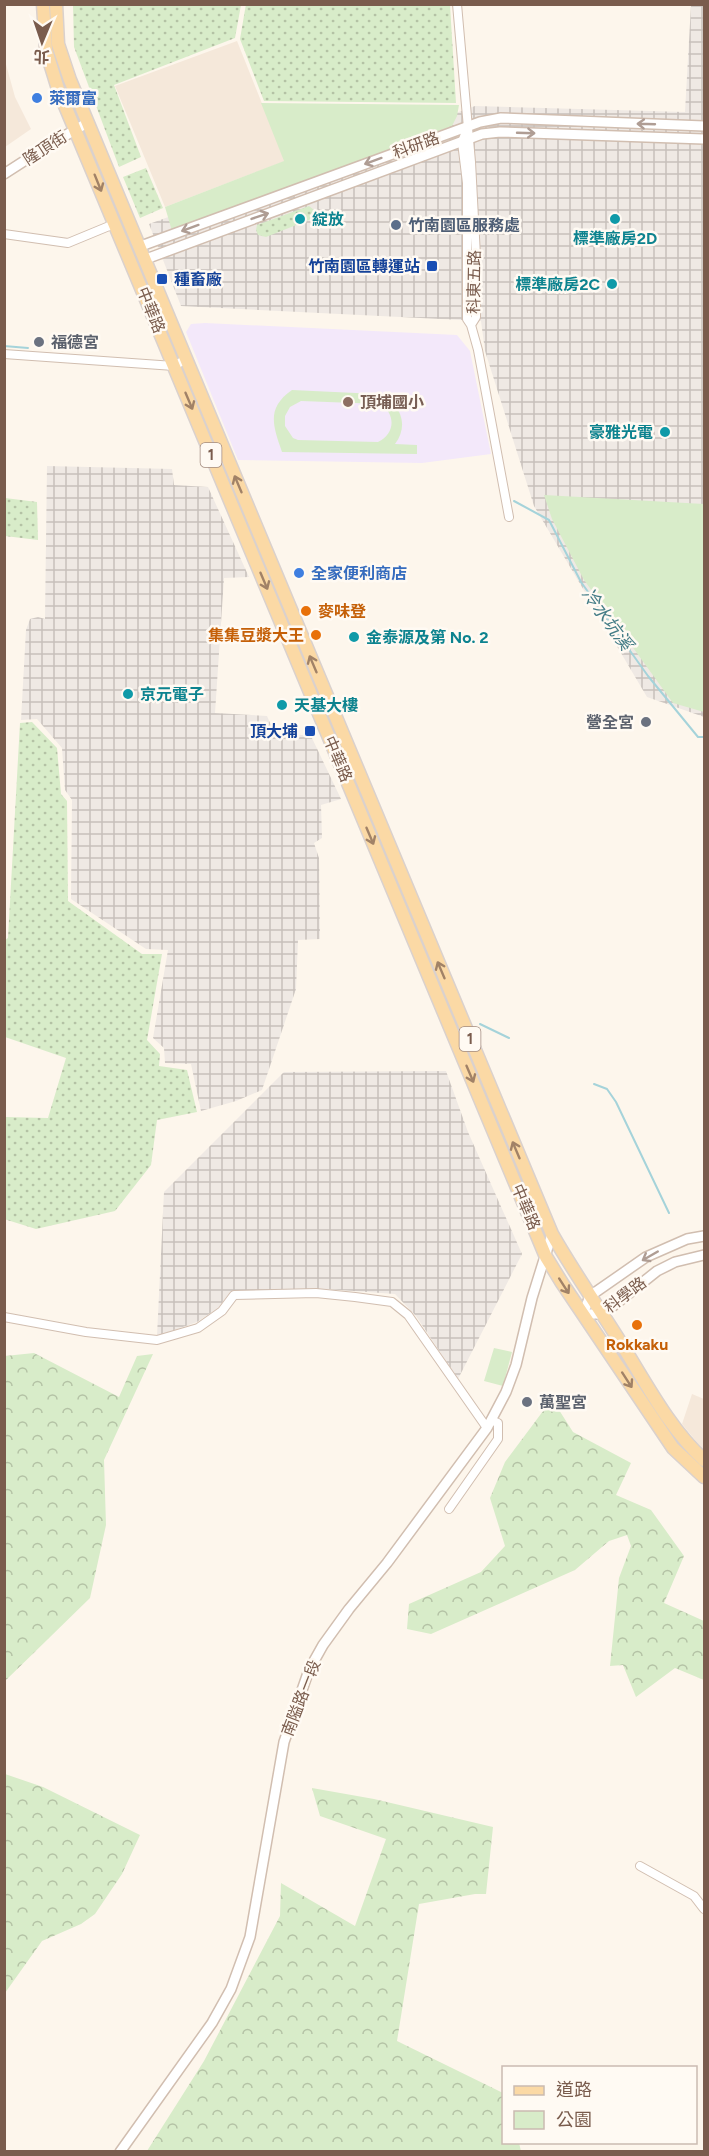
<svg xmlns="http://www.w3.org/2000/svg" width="709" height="2156" viewBox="0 0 709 2156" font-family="Figtree,'Noto Sans TC',sans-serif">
  <defs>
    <pattern id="industrial-grid" width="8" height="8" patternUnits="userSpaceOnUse" patternTransform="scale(1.5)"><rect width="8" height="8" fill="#efe9e4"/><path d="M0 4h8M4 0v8" fill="none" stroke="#c7c0bb"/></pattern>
    <pattern id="grass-dots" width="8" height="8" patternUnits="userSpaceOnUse" patternTransform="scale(1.5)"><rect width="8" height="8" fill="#d8ecc9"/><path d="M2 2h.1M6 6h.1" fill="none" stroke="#b4c2a5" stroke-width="1.8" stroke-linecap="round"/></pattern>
    <pattern id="forest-crowns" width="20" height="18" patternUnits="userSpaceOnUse" patternTransform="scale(1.5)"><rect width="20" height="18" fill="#d8ecc9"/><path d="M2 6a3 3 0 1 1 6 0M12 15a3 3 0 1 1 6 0" fill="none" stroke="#b4c2a5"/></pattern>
  </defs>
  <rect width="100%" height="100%" fill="#fdf6ec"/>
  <path fill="#f5e8da" d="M237,41L285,161L165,207L115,86Z
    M4,57L15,97L31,129L5,147Z
    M692,1394L704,1399V1451L682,1424Z"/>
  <path fill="url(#industrial-grid)" d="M691,5H704V717L647,697L534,506L485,351L481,321L181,306L149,224L475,106L685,112Z
    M47,466L172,469L174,485L208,487L249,577L224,578L215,713L267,716L274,732L311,736L341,799L321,805L322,838L314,843L319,858L320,939L298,940L296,989L262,1090L236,1101L201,1111L191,1064L165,1063L164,1048L153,1038L168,950L146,949L71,899L72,800L65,790L62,748L37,719L21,720L26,630L30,619L38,617L45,619Z
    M446,1071L468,1132L522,1254L458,1379L416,1316L395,1294L325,1289L230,1292L218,1308L197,1322L157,1336L164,1192L284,1072Z"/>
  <path fill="#f3e8fa" d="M205,323L457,335L470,351L491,454L422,463L238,460L186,332L191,324Z"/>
  <path fill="url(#grass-dots)" d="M246,4L450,5L456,103L264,101L240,39Z
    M73,5H241L235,38L114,85L141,157L119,167L74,47Z
    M146,168L163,208L140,218L123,177Z
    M309,206L314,210V218L266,237L258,235L256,230L257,225Z
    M5,498L37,502L38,540L5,536Z
    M32,722L57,748L61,794L67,801L68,901L142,954H162L147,1040L160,1054L159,1066L187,1070L197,1112L157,1120L151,1165L115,1211L36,1229L4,1219L5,1117L48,1118L66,1058L5,1037V940L8,938L20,723Z"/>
  <path fill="url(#forest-crowns)" d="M34,1353L119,1397L137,1356L153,1354L104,1460L106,1525L90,1598L5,1681V1356Z
    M552,1399L573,1432L631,1463L616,1495L651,1510L684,1556L664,1603L704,1621V1680L675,1668L636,1697L623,1665L610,1666L619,1578L631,1546L627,1535L609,1541L575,1570L431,1634L407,1629L409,1604L481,1572L505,1546L490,1498L505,1462Z
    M5,1774L43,1787L140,1835L122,1874L95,1914L81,1924L42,1941L5,1993Z
    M312,1788L374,1799L493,1827L486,1894H475L419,1904L397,2041L503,2093L504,2142L519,2143L521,2151H147L204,2061L280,1916L281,1883L355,1926L386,1839L320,1816Z"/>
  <path fill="#d8ecc9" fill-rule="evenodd" d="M261,103L459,105L457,116L452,126L172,231L165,207L284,161Z
    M292,390L377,394C400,402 410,424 395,444L417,445V454L282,452C273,426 266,408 292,390ZM301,401L381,404C396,415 395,434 378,442L298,440L293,438L285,426V416L290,407Z
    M544,495L704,504V712L673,703L584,580L552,519Z
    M494,1348L512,1352L503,1386L484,1381Z"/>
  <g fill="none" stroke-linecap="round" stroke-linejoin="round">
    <path stroke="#a5d3da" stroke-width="2" d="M4,346L28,348
      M514,501L549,520L581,582L648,676L698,737H704
      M480,1024L509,1038
      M594,1084L607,1089L616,1102L669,1213"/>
    <g stroke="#d1beb0" stroke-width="10">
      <path id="minor" d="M457,4L471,162L476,256V317L471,325
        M468,126L462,142L467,183V319L471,325L478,350L509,517
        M4,234L68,243L114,224
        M4,354L174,366L186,359
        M4,1317L86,1332L157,1340L198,1328L222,1311L234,1295L316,1293L355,1297L392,1302L408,1315L487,1428
        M449,1509L498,1439V1423L491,1420
        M640,1866L694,1896L704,1909"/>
    </g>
    <g stroke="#d1beb0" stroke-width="12">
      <path id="tertiary" d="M4,174L49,145L87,123
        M141,246L480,122L501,118L704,126
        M146,259L482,134L500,132L704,139
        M704,1236L687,1239L646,1257L590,1296L583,1314H603L657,1271L675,1262L704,1255
        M120,2152L212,2023L231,1989L250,1937L284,1742L309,1670L323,1645L349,1609L387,1563L487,1428L506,1392L516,1365L532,1298L552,1234"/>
    </g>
    <g stroke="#dad1cd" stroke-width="15">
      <path id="primary" d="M43,4L46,50L58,89L546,1257L562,1283L673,1448L704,1477
        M56,4L58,44L70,80L189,366L552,1234C573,1271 597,1305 619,1340C645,1381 668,1427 704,1460"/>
    </g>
    <use href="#minor" stroke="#fff" stroke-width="8"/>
    <use href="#tertiary" stroke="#fff" stroke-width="9"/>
    <use href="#primary" stroke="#fbd9a5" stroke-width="12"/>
  </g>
  <defs><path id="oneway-shaft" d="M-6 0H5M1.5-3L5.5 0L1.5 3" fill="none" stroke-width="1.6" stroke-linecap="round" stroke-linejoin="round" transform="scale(1.5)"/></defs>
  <g stroke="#af9d94">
    <use href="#oneway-shaft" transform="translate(646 124) rotate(-178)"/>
    <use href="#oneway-shaft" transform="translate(526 133) rotate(2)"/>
    <use href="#oneway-shaft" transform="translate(373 161) rotate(160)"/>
    <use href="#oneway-shaft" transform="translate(260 216) rotate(-19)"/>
    <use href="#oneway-shaft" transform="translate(190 228) rotate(160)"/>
    <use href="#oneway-shaft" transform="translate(650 1256) rotate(150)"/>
  </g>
  <g stroke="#a18267">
    <use href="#oneway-shaft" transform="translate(98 183) rotate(68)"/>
    <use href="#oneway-shaft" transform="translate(189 401) rotate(67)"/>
    <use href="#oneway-shaft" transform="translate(238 484) rotate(-113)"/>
    <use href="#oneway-shaft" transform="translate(264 581) rotate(67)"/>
    <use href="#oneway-shaft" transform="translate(313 664) rotate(-113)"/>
    <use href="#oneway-shaft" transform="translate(370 836) rotate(67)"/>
    <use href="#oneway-shaft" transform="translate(441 970) rotate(-113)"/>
    <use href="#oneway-shaft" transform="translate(470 1074) rotate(67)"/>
    <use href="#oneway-shaft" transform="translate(516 1150) rotate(-113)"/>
    <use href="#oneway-shaft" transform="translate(564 1286) rotate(57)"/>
    <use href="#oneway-shaft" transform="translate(627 1380) rotate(57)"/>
  </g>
  <g fill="#3f7fe0" stroke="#fffaf3" stroke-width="2">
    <circle cx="37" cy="98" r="6"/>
    <circle cx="299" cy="573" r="6"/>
  </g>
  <g fill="#0f9aa8" stroke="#fffaf3" stroke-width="2">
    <circle cx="300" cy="219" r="6"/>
    <circle cx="615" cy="219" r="6"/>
    <circle cx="612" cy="284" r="6"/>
    <circle cx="665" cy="432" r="6"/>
    <circle cx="354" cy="637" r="6"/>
    <circle cx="128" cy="694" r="6"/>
    <circle cx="282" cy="705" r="6"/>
  </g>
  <circle fill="#5c6f8a" stroke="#fffaf3" stroke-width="2" cx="396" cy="225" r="6"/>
  <g fill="#1a4fb4" stroke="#fffaf3" stroke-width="2">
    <rect x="426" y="260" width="12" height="12" rx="3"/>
    <rect x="156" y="273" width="12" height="12" rx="3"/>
    <rect x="304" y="725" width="12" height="12" rx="3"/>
  </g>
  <g fill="#6b7280" stroke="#fffaf3" stroke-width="2">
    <circle cx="39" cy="342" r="6"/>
    <circle cx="646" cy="722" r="6"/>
    <circle cx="527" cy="1402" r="6"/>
  </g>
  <circle fill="#8d6e63" stroke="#fffaf3" stroke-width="2" cx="348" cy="402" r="6"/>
  <g fill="#e8710a" stroke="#fffaf3" stroke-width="2">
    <circle cx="306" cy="611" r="6"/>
    <circle cx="316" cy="635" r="6"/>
    <circle cx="637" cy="1325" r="6"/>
  </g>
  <g text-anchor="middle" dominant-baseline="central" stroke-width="5" stroke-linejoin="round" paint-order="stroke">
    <g fill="#fffaf3" stroke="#a28b7f" stroke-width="1.5">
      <rect x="200.5" y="443" width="21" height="24" rx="4.5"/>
      <rect x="459.5" y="1027" width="21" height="24" rx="4.5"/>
    </g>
    <g font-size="15" font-weight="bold" fill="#7a5c4d">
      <text x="211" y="455">1</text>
      <text x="470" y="1039">1</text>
    </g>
    <g font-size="16" font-weight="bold" fill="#366cbe" stroke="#fffaf3" text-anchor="start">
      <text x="49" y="98">萊爾富</text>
      <text x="311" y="573">全家便利商店</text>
    </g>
    <g font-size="16" fill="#7a5c4d" stroke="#fffaf3">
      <text transform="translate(416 145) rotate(-20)">科研路</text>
      <text transform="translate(45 148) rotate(-33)">隆頂街</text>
      <text transform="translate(474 282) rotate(-89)">科東五路</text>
      <text transform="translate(151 310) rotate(68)">中華路</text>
      <text transform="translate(338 759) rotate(67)">中華路</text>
      <text transform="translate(526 1207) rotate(67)">中華路</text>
      <text transform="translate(625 1295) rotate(-37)">科學路</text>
      <text transform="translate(301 1698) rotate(-69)">南隘路一段</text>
    </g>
    <g font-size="16" font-weight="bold" fill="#0d838f" stroke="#fffaf3" text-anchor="start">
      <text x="312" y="219">綻放</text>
      <text x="615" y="238" text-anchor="middle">標準廠房2D</text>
      <text x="600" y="284" text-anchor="end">標準廠房2C</text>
      <text x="653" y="432" text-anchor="end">豪雅光電</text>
      <text x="366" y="637">金泰源及第 No. 2</text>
      <text x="140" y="694">京元電子</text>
      <text x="294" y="705">天基大樓</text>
    </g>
    <g font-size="16" font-weight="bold" fill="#4e5e75" stroke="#fffaf3" text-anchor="start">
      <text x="408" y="225">竹南園區服務處</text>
    </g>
    <g font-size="16" font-weight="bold" fill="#164399" stroke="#fffaf3" text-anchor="end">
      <text x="420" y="266">竹南園區轉運站</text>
      <text x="174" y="279" text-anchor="start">種畜廠</text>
      <text x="298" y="731">頂大埔</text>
    </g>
    <g font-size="16" font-weight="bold" fill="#5b616d" stroke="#fffaf3" text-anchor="start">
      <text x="51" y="342">福德宮</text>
      <text x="634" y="722" text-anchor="end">營全宮</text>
      <text x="539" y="1402">萬聖宮</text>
    </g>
    <g font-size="16" font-weight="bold" fill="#785e54" stroke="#fffaf3" text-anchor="start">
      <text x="360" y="402">頂埔國小</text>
    </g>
    <g font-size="16" font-weight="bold" fill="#c56008" stroke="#fffaf3" text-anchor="start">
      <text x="318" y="611">麥味登</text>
      <text x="304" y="635" text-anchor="end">集集豆漿大王</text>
      <text x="637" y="1344" text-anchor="middle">Rokkaku</text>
    </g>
    <g font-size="18" font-style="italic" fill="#437c86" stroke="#fffaf3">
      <text transform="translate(607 619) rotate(54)">冷水坑溪</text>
    </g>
  </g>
  <rect width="709" height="2156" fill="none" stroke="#7a5c4d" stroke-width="12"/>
  <rect x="502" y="2066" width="195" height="78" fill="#fffaf3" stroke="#cabbb1" stroke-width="1.5"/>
  <rect x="514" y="2086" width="30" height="9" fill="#fbd9a5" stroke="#cabbb1" stroke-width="1.5"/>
  <text x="556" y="2096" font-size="18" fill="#7a5c4d">道路</text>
  <rect x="514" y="2111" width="30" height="18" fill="#d8ecc9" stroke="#cabbb1" stroke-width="1.5"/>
  <text x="556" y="2126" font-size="18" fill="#7a5c4d">公園</text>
  <g transform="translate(42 42) rotate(182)" stroke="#fffaf3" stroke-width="4.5" paint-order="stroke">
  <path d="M0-4.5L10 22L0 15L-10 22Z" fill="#7a5c4d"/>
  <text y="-9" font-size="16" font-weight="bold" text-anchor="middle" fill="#7a5c4d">北</text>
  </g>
</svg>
